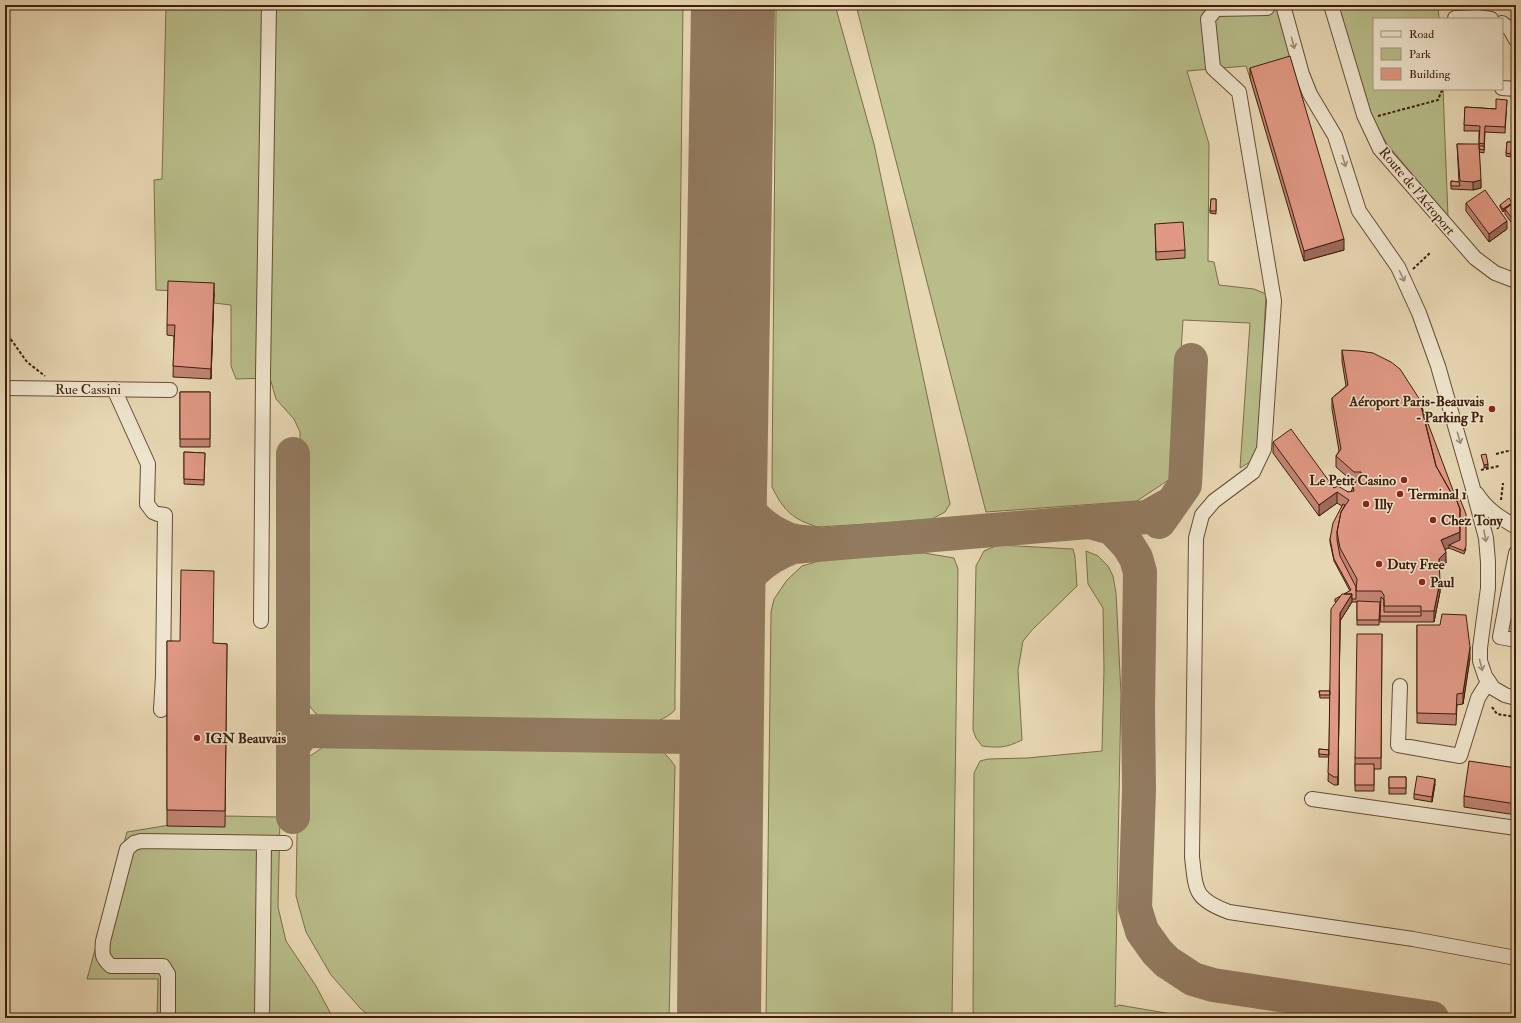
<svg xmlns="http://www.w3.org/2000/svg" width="1521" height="1023" viewBox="0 0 1521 1023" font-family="'IM FELL Double Pica',serif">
  <rect width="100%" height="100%" fill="#e7d7b3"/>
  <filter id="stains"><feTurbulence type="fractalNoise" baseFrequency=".005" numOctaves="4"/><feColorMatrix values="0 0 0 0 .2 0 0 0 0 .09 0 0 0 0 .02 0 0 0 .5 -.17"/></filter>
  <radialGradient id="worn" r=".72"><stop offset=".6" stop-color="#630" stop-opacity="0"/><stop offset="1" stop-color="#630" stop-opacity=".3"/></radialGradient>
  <path fill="#b8bd8a" stroke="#7b6e4a" d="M166,5H683L675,693V710C665,720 655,722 642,725L359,723L327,720L315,713L305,700L304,656L301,627L300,432L294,419L276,399L270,378L236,379L231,366V305L214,303V293L156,290L154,180L162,179Z
    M776,5H835L874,144L950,504L945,512L930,520L818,527C792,519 784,511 772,487Z
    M856,5H1279L1297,57L1290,66L1250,78L1246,66L1187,71L1209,144L1208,261L1214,262L1219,285L1254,289L1266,294L1258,445L1252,461L1240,468L1250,323L1183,320L1173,477L1137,501L986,512Z
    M1338,5H1438L1439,19H1374V89H1443L1448,217L1387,144C1363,107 1351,48 1338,5Z
    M998,545L1073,549L1075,557L1077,586L1032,630L1023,641L1018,670L1022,740C1006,748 999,748 982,746L976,738L973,730L976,566L984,551Z
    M1086,551L1098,556L1108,566L1113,576L1116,593L1121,694L1115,1007L1119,1005L1195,1018H973L974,773L980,761L988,759L1027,758L1102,751L1104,669L1103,608L1088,584Z
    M924,553L954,558L958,569L952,1018H766L771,612L774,599L787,580L802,566L822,560Z
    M353,742L630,744C655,747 659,744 675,766L669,1018H372L360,1008L331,975L306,932L296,896L297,835L302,817L304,760L325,746Z
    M225,816L280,817L278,907L286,941L316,986L333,1018H157L158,979H87L127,832Z"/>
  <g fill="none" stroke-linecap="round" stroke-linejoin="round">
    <path stroke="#927a5f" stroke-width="34" d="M293,454V817
      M725,462C738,498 750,524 788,539C796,542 807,542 816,543
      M1090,522L1112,528L1128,545L1136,558L1140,572L1138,708L1139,790L1135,908L1142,931L1157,952L1167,962L1193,979L1213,985L1432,1018
      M1159,522L1185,485L1191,360
      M723,613C744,581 755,561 793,547L1147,517L1172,503
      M692,737C706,733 713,725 723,715
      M293,746L300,737L305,731L692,737C707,740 713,750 721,762"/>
    <path stroke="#927a5f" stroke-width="84" d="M719,1018L723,613L733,5"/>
    <g stroke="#684c35" stroke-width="16">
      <path id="minor" d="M1267,5V8L1216,9L1208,19L1213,68L1239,92L1274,301L1264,449L1253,472L1214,501L1202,515L1196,538L1192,857C1196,891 1194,899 1229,912L1413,939L1516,958
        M1283,5L1302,74L1310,94L1335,136L1359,211L1398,267L1419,313L1438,366L1472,485L1486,538L1488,562V588L1480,648V661L1485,676L1493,688L1505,695L1516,698
        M1331,5L1364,115L1380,149L1475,258L1495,273L1516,281
        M1455,18L1477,17L1491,19
        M1502,23L1510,29L1516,40
        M1502,88L1516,89
        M5,388L170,390
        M114,389L148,464L147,504L153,512L158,514L165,515L163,676L161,710
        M1477,494C1487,510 1501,518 1516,527
        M1516,553L1500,637L1516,640
        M261,621L263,374L269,5
        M1400,686L1398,745L1460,756L1478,698L1488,682
        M1312,799L1516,828
        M168,1018V974L163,966H111C101,957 102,954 103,941L127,849L134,843L141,841L285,843
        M262,1018L264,844"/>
    </g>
    <path stroke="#3e1e0b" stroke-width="2" stroke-dasharray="3 2" stroke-linecap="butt" d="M1378,116L1438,100L1441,92L1445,89
      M1413,269L1431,252
      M5,331L27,362L45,376
      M1496,454L1516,449
      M1481,470L1499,466
      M1501,500L1503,483
      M1492,707L1497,714L1516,717"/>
    <use href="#minor" stroke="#efe5ce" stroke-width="14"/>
  </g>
  <path fill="#c18372" stroke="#3e1e0b" d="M1250,68L1344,250L1304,261L1250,78Z
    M1507,100L1505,133L1485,132L1484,153L1479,152L1481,188L1473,190L1451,189V181L1459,182L1457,144L1479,145V131H1464L1465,107L1496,109Z
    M1507,142H1512L1511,157L1506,156Z
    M1211,199H1216V214L1210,213Z
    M1466,203L1507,229L1489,242L1466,211Z
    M1516,204V229L1505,214V210L1503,212L1500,207V205Z
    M1155,224L1185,250V258L1156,260Z
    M214,293L211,379L173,377L174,336L167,335V325Z
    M1342,350L1466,549L1464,554L1449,548L1445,549L1446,563L1439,569L1440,592L1434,622H1380L1381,602H1380L1379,625H1357V602H1352L1340,621L1338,785H1334L1328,781L1329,757H1319V749L1329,750L1330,698H1320L1319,691H1330L1336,602H1335V599L1350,591L1334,561L1330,542V539L1342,506L1337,503L1319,516L1273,453V442L1334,488L1348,492H1351L1354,484L1351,482V480L1336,467V456L1339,451L1332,409V398L1346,386L1342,361Z
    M180,392H210V447H180Z
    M184,452L205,453L204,485L184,484Z
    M1417,625L1470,658L1463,704L1457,705L1456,725L1417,723Z
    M1382,634L1381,769H1374V791H1355V758Z
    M167,641L227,644L225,827L167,826Z
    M1516,768V815L1464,807V796Z
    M1389,777H1406V794H1389Z
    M1435,784L1432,802L1414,799V794Z"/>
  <path fill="#9d6a5c" stroke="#3e1e0b" d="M1481,180V188L1473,190V182Z
    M1512,203V205L1505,209V210L1503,212V209Z
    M1507,221V229L1489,242V234Z
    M1344,239V250L1304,261V251Z
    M214,283V293L211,379V369Z
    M1488,464V467L1484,468V465Z
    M1337,492V503L1319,516V505Z
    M1460,532V543L1449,545V548L1441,551V540Z
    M1446,552V563L1439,570V559Z
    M1440,581V592L1434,622V611Z
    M1352,594V602L1340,621L1338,785L1340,613Z
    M1470,647V658L1463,704V693Z
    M1435,779V784L1432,802V797Z"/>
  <path fill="#e09884" stroke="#3e1e0b" d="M1290,56L1344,239L1304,251L1250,68Z
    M1496,99L1507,100L1505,127L1485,126L1484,144L1479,143L1480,126L1464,125L1465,107L1496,109Z
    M1507,142H1512L1511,154L1506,153Z
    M1457,144H1479L1481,180L1473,182L1460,181Z
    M1479,146H1484V150L1479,149Z
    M1451,181L1459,182L1460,186H1451Z
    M1485,190L1507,221L1489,234L1466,203Z
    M1509,198L1512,203L1503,209L1500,205Z
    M1211,199H1216V211H1210Z
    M1515,202L1516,204V224L1505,209Z
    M1183,222L1185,250L1156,252L1155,224Z
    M168,281L214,283L211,369L173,366L175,325H167Z
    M1342,350L1359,351L1373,353L1391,362L1400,369L1420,400L1436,466L1453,496H1455L1460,509V532L1441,540L1446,552L1439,559L1440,581L1434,611H1421V606H1384V595L1381,591H1356L1357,579L1340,548L1337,532L1341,512L1349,500L1337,492L1319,505L1273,442L1291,429L1334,488L1338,486L1348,492L1354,491L1353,486L1361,475V472H1354L1336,456L1341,449L1332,398L1348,385Z
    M180,392H210V439H180Z
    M1420,402L1457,501L1460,499L1466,514V546L1464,551L1449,545L1460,540V509L1455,496H1453L1436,466Z
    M184,452L205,453L204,480L184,479Z
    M1486,454L1488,464L1484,465L1481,455Z
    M1351,479L1357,480L1355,483Z
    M1343,504L1345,505L1341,512L1337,532V540L1340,556L1356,587V599H1352V594H1344L1351,590L1334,559L1330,539L1333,523Z
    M181,570L214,571L213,643L227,644L225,811L167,810V641H180Z
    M1342,594H1352L1340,613L1338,777H1334L1328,773L1329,745L1331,609Z
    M1381,597L1384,600V612H1421V616H1380Z
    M1357,601L1380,602L1379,620H1357Z
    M1442,614L1466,615L1470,647L1463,693L1457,694L1456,714L1417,713V625H1440Z
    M1357,634H1382L1381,758H1355Z
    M1319,691H1330V695H1320Z
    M1319,749L1329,750V755L1319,754Z
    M1469,761L1516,768V804L1464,796Z
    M1355,764H1374V785H1355Z
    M1417,776L1435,779L1432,797L1414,794Z
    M1389,777H1406V788H1389Z"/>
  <defs><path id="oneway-shaft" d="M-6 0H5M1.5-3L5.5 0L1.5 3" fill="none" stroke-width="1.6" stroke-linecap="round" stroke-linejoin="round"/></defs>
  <g stroke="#9f8b76">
    <use href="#oneway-shaft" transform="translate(1293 43) rotate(75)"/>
    <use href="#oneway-shaft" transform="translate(1344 161) rotate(73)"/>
    <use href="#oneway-shaft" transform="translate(1402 276) rotate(64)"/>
    <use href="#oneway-shaft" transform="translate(1459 438) rotate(74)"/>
    <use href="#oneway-shaft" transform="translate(1485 536) rotate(80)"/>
    <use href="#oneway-shaft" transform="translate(1481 665) rotate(75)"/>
  </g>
  <g fill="#8f2418" stroke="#efe5ce" stroke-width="1.5">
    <circle cx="1492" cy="409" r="4"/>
    <circle cx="1404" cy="480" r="4"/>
    <circle cx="1400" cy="494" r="4"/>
    <circle cx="1366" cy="504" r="4"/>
    <circle cx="1433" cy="520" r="4"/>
    <circle cx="1379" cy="564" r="4"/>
    <circle cx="1422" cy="582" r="4"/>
    <circle cx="197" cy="738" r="4"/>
  </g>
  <g text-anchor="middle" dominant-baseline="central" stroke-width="3" stroke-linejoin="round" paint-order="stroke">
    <g font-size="14" fill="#3e1e0b" stroke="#efe5ce">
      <text transform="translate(1417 191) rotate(50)">Route de l'Aéroport</text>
      <text x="88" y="389">Rue Cassini</text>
    </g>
    <g font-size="14" font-weight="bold" fill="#3e1e0b" stroke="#efe5ce" text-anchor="start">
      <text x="1484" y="401" text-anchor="end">Aéroport Paris-Beauvais<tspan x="1484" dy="16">- Parking P1</tspan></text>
      <text x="1396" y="480" text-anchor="end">Le Petit Casino</text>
      <text x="1408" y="494">Terminal 1</text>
      <text x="1374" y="504">Illy</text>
      <text x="1441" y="520">Chez Tony</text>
      <text x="1387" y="564">Duty Free</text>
      <text x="1430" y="582">Paul</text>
      <text x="205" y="738">IGN Beauvais</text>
    </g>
  </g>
  <rect width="1521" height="1023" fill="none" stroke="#e7d7b3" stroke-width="20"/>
  <rect x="6" y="6" width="1509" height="1011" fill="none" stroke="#3e1e0b" stroke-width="2"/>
  <rect x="10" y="10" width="1501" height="1003" fill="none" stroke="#3e1e0b"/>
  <rect x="1373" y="18" width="130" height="72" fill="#efe5ce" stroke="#a89580"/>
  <rect x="1381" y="31" width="20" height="6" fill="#efe5ce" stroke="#a89580"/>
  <text x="1409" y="38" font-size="12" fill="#3e1e0b">Road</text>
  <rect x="1381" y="48" width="20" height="12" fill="#b8bd8a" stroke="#a89580"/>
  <text x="1409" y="58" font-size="12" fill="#3e1e0b">Park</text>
  <rect x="1381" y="68" width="20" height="12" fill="#e09884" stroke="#a89580"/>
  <text x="1409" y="78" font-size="12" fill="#3e1e0b">Building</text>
  <rect width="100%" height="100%" filter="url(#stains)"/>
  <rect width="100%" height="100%" fill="url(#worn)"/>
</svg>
